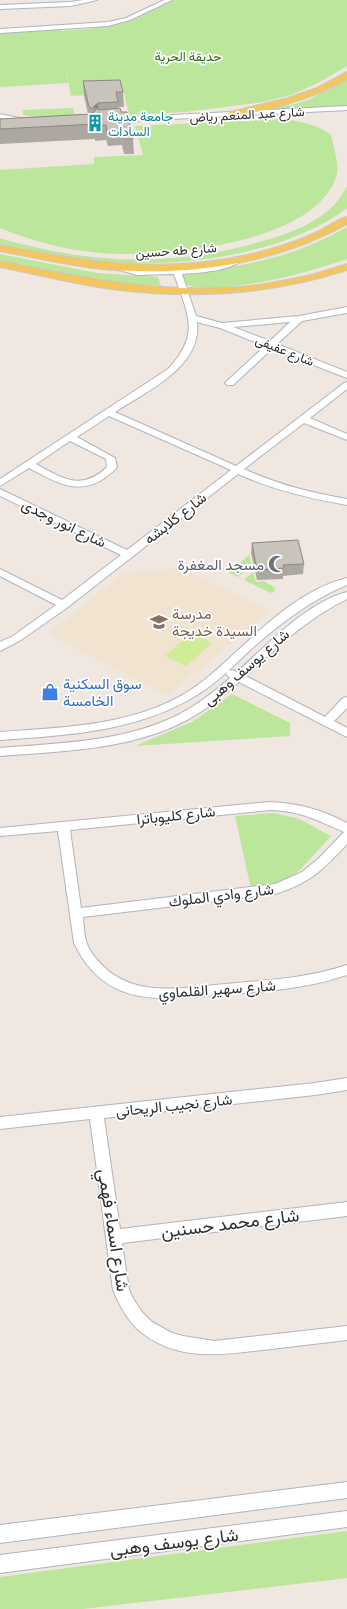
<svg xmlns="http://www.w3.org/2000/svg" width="347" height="1609" viewBox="0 0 347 1609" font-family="'Titillium Web',Vazirmatn,sans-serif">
  <rect width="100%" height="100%" fill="#efe7e0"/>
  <path fill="#f0e3d0" d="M180,568L270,611L167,696L48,633L124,573Z"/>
  <path fill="#bbe69c" d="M174,0H347V66L318,83L291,95L263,102L185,112L129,115L124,93L71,96L65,64L68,83L0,87V31L64,28L61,31L87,29L123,23L133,20Z
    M347,79V107L259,111L295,104L310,99Z
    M73,108L76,120H55L23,115V110Z
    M284,119C301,122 318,124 331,135C333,144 339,165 337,174C318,245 159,258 100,253C65,250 32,241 0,228V170L94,164V157L143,155L135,126Z
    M347,186V208C282,258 166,270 87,260C58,257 29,250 0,244V238C11,242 23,244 35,247C112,265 187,264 263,241C287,234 313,225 331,208C338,202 342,194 347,186Z
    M347,227V259C311,271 280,280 242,285C224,288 205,290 187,285L182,278L184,274C245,266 292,258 347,227Z
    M0,254L97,273L158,277L161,286L97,281L0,261Z
    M249,555L252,565L238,577L229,573Z
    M253,572L256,582L264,581L275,588V591L271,593L244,580Z
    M232,694L290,723V736L135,746L192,722Z
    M274,813L299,819L331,836L299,871L280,884L251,889L235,816Z
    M347,1531V1578L83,1609H0V1577Z"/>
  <path fill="#cfed98" d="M191,633L212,643L186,666L165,656Z"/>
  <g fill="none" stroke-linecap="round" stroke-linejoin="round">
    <g stroke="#b0b4be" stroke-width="2">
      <path id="minor" d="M83,0H97L71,6L0,9V5L71,2Z
        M164,0H172L130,20L108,26L0,33V29L108,22L126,18Z
        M347,106V110L113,122L109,120L113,118Z
        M0,114L29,120L30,122L26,124L0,118Z
        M236,257H242L243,259C232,271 198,273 182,274L196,316L222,323L299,316L347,307V313L302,321L277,344L347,372V378L272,349L233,385H227L225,383L227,381L265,346L220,328L197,322C202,367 147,391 115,412L236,466L344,383L347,382V389L310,418L347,434V440L304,423L244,469C279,485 310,492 347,499V505C309,498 274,490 238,474L68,607L21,640L0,651V642L13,636L56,605L0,576V569L62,600L121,555L0,496V489L127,550L231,470L109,416L77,437L115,458L117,467C112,473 106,477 100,481C75,495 52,480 29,468L0,486V479L168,369C201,334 188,315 174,274L137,275L116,269L115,267L116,265H119C125,266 131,269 137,270C162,272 215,269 236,257ZM290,322L270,341L233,327ZM70,441L106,459L107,467C81,492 62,478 36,464Z
        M347,578V585C309,601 278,625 247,653C235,664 223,677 209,687C148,731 72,735 0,740V732C68,727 146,726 203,681C248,645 288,593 347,578Z
        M347,592V599C308,618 277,647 246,676L325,717L343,698L347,697V708L334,721L347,728V737L239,682C223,696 206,710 187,720C131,750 62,751 0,756V748C60,743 124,742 178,715C197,705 214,692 230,678L226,674L228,671L232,670L237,672C267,645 307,602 347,592Z
        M270,802C298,803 323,810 347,823V844C323,870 310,883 275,894L83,917C84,926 84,936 87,944C90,952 97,960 103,966C137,999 185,987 227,984C268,980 308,978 347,965V975C309,988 270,991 230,994C167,999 107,1012 74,943L58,831L0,836V828ZM270,810C302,811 316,820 344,832L319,858L302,872L275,884L81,908L70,830Z
        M347,1078V1090L315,1095L104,1118L120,1229L347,1202V1216L122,1243L129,1290L134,1300L142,1312L152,1322L172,1333L183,1336L214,1341L347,1326V1340C322,1343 296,1346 271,1349C226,1354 181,1363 142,1333C128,1322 120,1306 113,1290L90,1119L0,1129V1117L315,1083Z
        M347,1482V1498L0,1543V1525Z
        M347,1511V1527L0,1573V1555Z"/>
    </g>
    <g stroke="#c9c9c9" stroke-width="2">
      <path id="major" d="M347,72V79C312,99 273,109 233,117L228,114L230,112L288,98L317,88Z
        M347,217V224C270,266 180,278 93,268C62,264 31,257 0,251V245C88,263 171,275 260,252C279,247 299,241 317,232C327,227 336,220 347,217Z
        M0,261C89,279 173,297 265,284C282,281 298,278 315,274C326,271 336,267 347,264V270C273,294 196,299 119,290C79,285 40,275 0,267Z"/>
    </g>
    <use href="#minor" fill="#fff" fill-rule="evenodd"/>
    <use href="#major" fill="#f4c660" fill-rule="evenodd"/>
  </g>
  <path fill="#aca8a1" d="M83,81L123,92L124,107H118V109L121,112L133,139L134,154H124L122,145L108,146L106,140L95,141V139L0,144V119L88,114L84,96Z
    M252,543L304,564L303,574L283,576V579L257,580L251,553Z"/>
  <path fill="#8c8883" d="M98,103L99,118L96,110L93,107Z"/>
  <path fill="#c8c3bb" stroke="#8c8883" d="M120,80L123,92H116L118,102L98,103L93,107L99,110L120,108L121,112H127L133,139H124L122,130L107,131L106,125L95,126L94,124L0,129V119L91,114L96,110L89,107L83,81Z
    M298,540L304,564L283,565L284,568L257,570L252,543Z"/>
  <defs>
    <g id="building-bare" transform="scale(1.38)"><path d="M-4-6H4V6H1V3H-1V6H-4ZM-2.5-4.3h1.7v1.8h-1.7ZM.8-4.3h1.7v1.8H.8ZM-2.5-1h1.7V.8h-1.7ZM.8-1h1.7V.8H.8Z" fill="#0f9aa8" stroke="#fff" stroke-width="2.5" paint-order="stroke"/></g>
    <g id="mosque-bare" transform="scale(1.38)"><path d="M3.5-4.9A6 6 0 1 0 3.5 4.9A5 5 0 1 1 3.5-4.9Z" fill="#6b7280" stroke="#fff" stroke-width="2.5" paint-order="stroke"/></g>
    <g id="school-bare" transform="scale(1.38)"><path d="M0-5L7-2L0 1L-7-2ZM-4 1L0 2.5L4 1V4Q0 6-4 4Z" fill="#8d6e63" stroke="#fff" stroke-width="2.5" paint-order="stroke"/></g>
    <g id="shop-bare" transform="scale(1.38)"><path d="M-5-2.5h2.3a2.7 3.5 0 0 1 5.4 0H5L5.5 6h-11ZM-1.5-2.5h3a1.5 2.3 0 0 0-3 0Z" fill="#3f7fe0" stroke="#fff" stroke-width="2.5" paint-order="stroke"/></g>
  </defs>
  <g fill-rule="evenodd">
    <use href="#building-bare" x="95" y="123"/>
    <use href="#mosque-bare" x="277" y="564"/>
    <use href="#school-bare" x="159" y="622"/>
    <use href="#shop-bare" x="50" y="692"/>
  </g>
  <g text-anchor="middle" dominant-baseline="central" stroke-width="3.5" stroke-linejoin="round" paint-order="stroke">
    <g font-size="13" fill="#326e1a" stroke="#fff">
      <text x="188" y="56">حديقة الحرية</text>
    </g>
    <g font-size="13" fill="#2e2e2e" stroke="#fff">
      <text transform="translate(247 114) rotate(-3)">شارع عبد المنعم رياض</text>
      <text transform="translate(176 250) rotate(-4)">شارع طه حسين</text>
      <text transform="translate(285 350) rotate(22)">شارع عفيفى</text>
    </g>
    <g font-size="13" fill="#0d838f" stroke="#fff" text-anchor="start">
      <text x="108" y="116">جامعة مدينة<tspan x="108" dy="15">السادات</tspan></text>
    </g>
    <g font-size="15" fill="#2e2e2e" stroke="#fff">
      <text transform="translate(175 518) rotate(-38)">شارع كلابشه</text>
      <text transform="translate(64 523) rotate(26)">شارع انور وجدى</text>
      <text transform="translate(246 667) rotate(-41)">شارع يوسف وهبى</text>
      <text transform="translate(176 815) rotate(-6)">شارع كليوباترا</text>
      <text transform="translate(221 895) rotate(-7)">شارع وادي الملوك</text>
      <text transform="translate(217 989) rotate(-4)">شارع سهير القلماوي</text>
      <text transform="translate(174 1105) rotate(-6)">شارع نجيب الريحانى</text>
    </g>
    <g font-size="15" fill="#5b616d" stroke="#fff" text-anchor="end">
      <text x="264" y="564">مسجد المغفرة</text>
    </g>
    <g font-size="15" fill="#785e54" stroke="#fff" text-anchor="start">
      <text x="172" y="613">مدرسة<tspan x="172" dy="17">السيدة خديجة</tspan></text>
    </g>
    <g font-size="15" fill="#366cbe" stroke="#fff" text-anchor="start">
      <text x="63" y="683">سوق السكنية<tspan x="63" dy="17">الخامسة</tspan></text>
    </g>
    <g font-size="18" fill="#2e2e2e" stroke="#fff">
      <text transform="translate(230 1223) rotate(-7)">شارع محمد حسنين</text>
      <text transform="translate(114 1230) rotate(81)">شارع اسماء فهمي</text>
      <text transform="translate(174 1542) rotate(-7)">شارع يوسف وهبى</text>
    </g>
  </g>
</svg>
